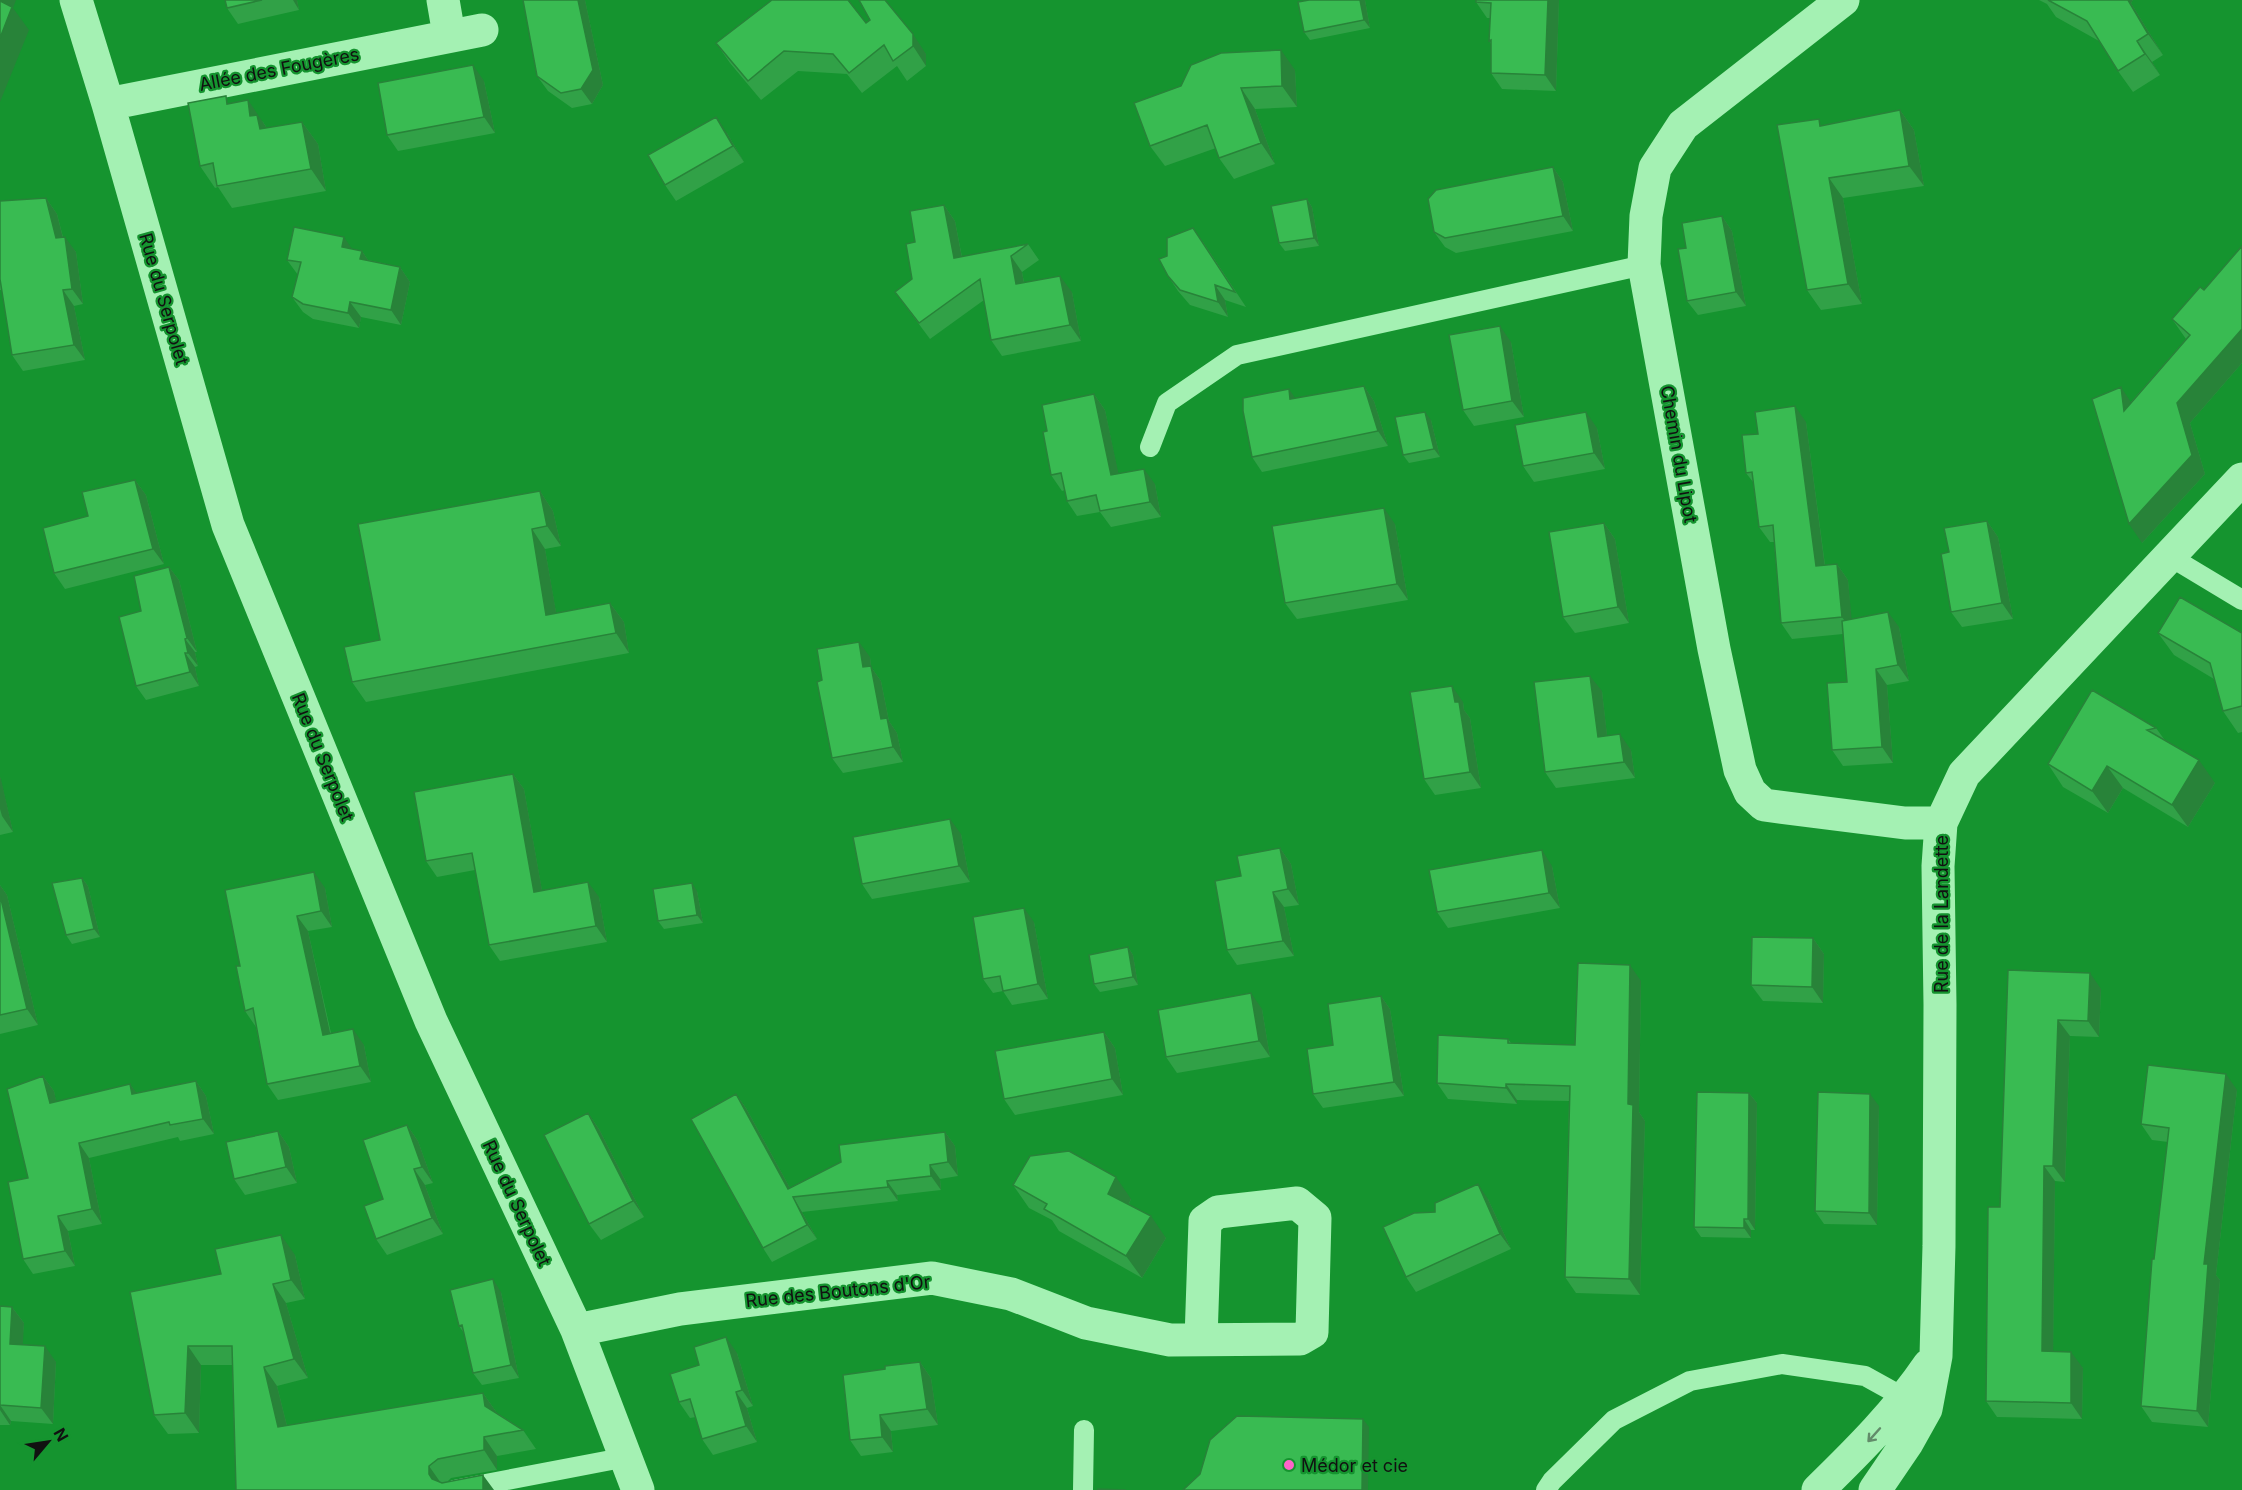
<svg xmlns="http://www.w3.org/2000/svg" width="2242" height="1490" viewBox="0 0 2242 1490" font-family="Inter,sans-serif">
  <rect width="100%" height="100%" fill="#15942f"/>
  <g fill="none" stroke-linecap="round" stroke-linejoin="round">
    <path stroke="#a4f1b3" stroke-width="20" d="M1150,447L1167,403L1237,355L1644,265
      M2169,556L2242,600
      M454,1490L627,1457
      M1083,1490L1084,1430
      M1546,1490L1552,1481L1614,1420L1690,1381L1782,1364L1865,1376L1912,1402"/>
    <path stroke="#a4f1b3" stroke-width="33" d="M76,0L108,104L228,525L431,1021L577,1330L638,1490
      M443,0L449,35
      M1843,0L1683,125L1655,168L1646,216L1644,265L1714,649L1740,770L1750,792L1764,805L1905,823H1941
      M108,104L482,30
      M577,1330L680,1309L932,1278L1011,1294L1086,1323L1170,1340L1300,1339L1312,1332L1315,1218L1297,1203L1218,1212L1205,1221L1201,1339
      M1818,1490C1859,1450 1897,1412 1929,1365
      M1875,1490L1907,1443L1926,1409L1936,1356L1939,1246L1940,1005L1938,866L1941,823L1964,774L2242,479"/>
  </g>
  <path fill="#31a147" d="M225,0H297L299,10L238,24L227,8Z
    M523,0H585L603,85L592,104L572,108L548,91L537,76Z
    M1365,0L1370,28L1310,40L1304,32Z
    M1476,0H1559L1556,91L1502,89L1491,73V44L1489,41L1490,18H1487L1476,2Z
    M2039,0H2133L2131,3L2163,55L2152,62L2160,75L2133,92L2118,71L2099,41L2056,17L2047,4Z
    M870,20L926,54V66L907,81L897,66L862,93L847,74L798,71L761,100L730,63L716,43L866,23Z
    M1295,70L1297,107L1255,109L1275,164L1234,179L1219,158L1216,148L1165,166L1150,146L1134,103Z
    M484,81L495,133L398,151L387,135Z
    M230,103L263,122L267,128L302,122L318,144L326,191L232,208L218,187L215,188L200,166Z
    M1900,110L1914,130L1924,186L1843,198L1862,304L1821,310L1807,290L1823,125Z
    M727,133L744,162L676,201L665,185Z
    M1553,167L1563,182L1573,231L1456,253L1445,247L1434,232Z
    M46,198L57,214L63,237L76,252L83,304L74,306L85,360L23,371L12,355L2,290H0V218Z
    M1307,199L1312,207L1319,246L1285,251L1279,243Z
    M944,205L955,221L962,257L1028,244L1039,260L1022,272L1024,282L1072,292L1081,341L1002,356L991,340L984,300L930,339L895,292L912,279L915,242Z
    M1722,216L1732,231L1746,306L1698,315L1687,301L1686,248Z
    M1203,242L1246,307L1225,300L1228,317L1190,305L1178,291L1168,276Z
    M2242,246V363L2190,423L2205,474L2142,543L2131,402L2186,339L2172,319L2204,290Z
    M352,249L362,251L368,260L400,267L410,282L401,325L361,317L359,328L313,319L303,312L292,297L298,275L287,260Z
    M1511,342L1524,417L1474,426L1463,410Z
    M1364,386L1374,401L1388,446L1262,472L1252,457L1295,398Z
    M1094,394L1105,410L1118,474L1155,484L1161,517L1111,527L1100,512L1077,516L1067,501L1065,490L1062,491L1051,475Z
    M1431,420L1440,457L1409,463L1403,455Z
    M1806,422L1825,565L1837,564L1848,580L1851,619L1899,627L1909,681L1887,685L1893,763L1843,766L1832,750L1847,682L1843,634L1792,639L1781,623L1774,542H1770L1759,527L1753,482L1746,473L1758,434Z
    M1597,428L1605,469L1534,482L1523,466Z
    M135,480L146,495L164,564L65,589L54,573L88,516Z
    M540,491L553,511L561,546L545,549L556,613L610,603L624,622L629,653L366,702L352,682L380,640Z
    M1987,521L1998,537L2013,619L1962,627L1951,612L1949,552Z
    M1604,523L1615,539L1629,623L1575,633L1563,617Z
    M1395,524L1408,600L1297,619L1285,603Z
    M169,567L179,580L197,652H195L198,666L195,667L199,686L146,700L136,686L141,611Z
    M2158,633H2242V732L2238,733L2223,711L2214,679L2174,655Z
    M870,657L871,667L881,681L889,721L897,733L903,762L843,773L832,758L822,680Z
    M2092,690L2156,728L2164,739L2215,783L2188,827L2123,788L2108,813L2063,787L2048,764Z
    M1602,691L1607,736L1631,750L1635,778L1556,788L1545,772Z
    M1463,702L1464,710L1470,718L1481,788L1435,795L1424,779Z
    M513,774L524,789L542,891L599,897L607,942L500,961L489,945L475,870L437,877L426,861Z
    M0,777L13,832L0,835Z
    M961,834L970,882L872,899L862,884Z
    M1280,848L1291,864L1299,905L1284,907L1294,956L1237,965L1227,950L1241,876Z
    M1552,866L1560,908L1448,928L1437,912Z
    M82,878L88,886L100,937L72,944L66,935Z
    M0,885L7,895L38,1025L0,1034Z
    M325,888L332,927L308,931L331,1033L364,1045L371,1082L278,1100L267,1084L256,1027L245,1011L240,966Z
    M697,891L703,923L664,929L658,921Z
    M1034,922L1048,999L1012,1005L1003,991L993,993L983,979Z
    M1813,938L1824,954L1823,1003L1763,1001L1751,985Z
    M1128,947L1133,955L1138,985L1100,992L1094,984Z
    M2008,970L2101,989L2099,1037L2070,1036L2065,1182L2055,1181L2053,1351L2083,1368L2082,1419L1997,1417L1986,1401L2000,1207Z
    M1641,981L1639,1112L1645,1121L1640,1295L1576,1293L1565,1277L1569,1101L1517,1100V1104L1448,1099L1437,1083L1508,1039L1511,1043L1575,1045Z
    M1381,996L1390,1009L1404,1096L1323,1108L1313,1094L1333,1045Z
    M1262,1009L1270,1057L1177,1073L1166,1057Z
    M1104,1032L1115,1048L1123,1095L1015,1115L1004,1099Z
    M43,1076L54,1091L56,1102L130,1084L136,1093L196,1081L206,1096L214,1134L180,1141L178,1137L89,1158L102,1224L68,1231L75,1266L33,1274L23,1259L28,1178Z
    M2237,1090L2216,1275L2220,1280L2208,1427L2152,1422L2141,1406L2154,1259L2168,1142L2152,1140L2141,1124Z
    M1749,1093L1757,1103L1755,1230H1751V1238L1701,1237L1694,1227Z
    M736,1094L746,1108L790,1188L945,1132L955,1146L958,1176L940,1179L941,1190L897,1195L898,1201L802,1212L817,1239L772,1262L763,1248Z
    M1879,1106L1877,1225L1824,1224L1815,1211Z
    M588,1113L599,1129L644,1217L601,1240L589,1224Z
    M407,1125L418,1141L433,1183L425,1185L443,1234L387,1255L376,1239L383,1199Z
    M278,1131L289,1147L297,1183L245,1195L234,1179Z
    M1013,1185L1131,1199L1129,1204L1166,1238L1142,1278L1059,1231L1052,1220L1029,1208Z
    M1488,1199L1511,1249L1416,1292L1406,1277L1435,1212Z
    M295,1255L305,1299L286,1303L308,1378L277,1386L287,1426L483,1393L497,1413L523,1430L536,1449L497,1456V1470L451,1478L448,1481L494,1490H236L232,1365H201L199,1433L168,1434L154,1415L221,1274Z
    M501,1292L519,1378L482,1385L473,1373L464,1333L459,1326Z
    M0,1306L12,1307L24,1323L22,1345L56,1362L53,1424L11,1421L10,1425H0Z
    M737,1353L753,1406L747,1408L757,1442L713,1455L702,1439L696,1417L690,1418L679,1402L699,1365Z
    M920,1362L931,1378L938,1425L891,1431L893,1452L861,1456L850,1440L885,1369Z"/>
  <path fill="#288339" d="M0,0H16L13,8L29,30L0,102Z
    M293,0H297L299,10Z
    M578,0H585L603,85L592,104L581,89Z
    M1360,0H1365L1370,28L1364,20Z
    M1548,0H1559L1556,91L1545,75Z
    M2128,0H2133L2131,3L2163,55L2148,34Z
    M913,34L926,54V66L913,46Z
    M2137,41L2152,62L2160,75L2145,54Z
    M1281,50L1295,70L1297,107L1282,86Z
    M473,65L484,81L495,133L484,117Z
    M1241,88L1255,109L1275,164L1261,143Z
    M248,100L273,137L276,151L250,116Z
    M1900,110L1914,130L1924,186L1909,166Z
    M716,117L727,133L744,162L733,146Z
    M302,122L318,144L326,191L311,169Z
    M1553,167L1563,182L1573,231L1563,216Z
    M1829,178L1843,198L1862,304L1848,284Z
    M46,198L57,214L67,254L56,238Z
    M1307,199L1312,207L1319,246L1314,238Z
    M944,205L955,221L965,274L954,258Z
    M1722,216L1732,231L1746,306L1736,292Z
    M65,237L76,252L83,304L72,289Z
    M344,237L354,252L342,247Z
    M362,251L372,266L360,259Z
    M1011,256L1022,272L1027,300L1016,284Z
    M400,267L410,282L401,325L391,310Z
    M1060,276L1072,292L1081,341L1070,325Z
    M1215,285L1225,300L1228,317L1218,302Z
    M63,290L74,306L85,360L74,345Z
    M350,302L361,317L359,328L348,313Z
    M1500,326L1511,342L1524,417L1512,401Z
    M2242,329V363L2190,423L2205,474L2142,543L2129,524L2177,403Z
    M1364,386L1374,401L1388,446L1378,431Z
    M2121,387L2134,407L2124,411Z
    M1289,389L1299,404L1290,399Z
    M1094,394L1105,410L1122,490L1111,475Z
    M1795,406L1806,422L1827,582L1816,566Z
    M1425,412L1431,420L1440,457L1434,449Z
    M1586,412L1597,428L1605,469L1594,453Z
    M1144,469L1155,484L1161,517L1150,502Z
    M135,480L146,495L164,564L153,549Z
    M540,491L553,511L561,546L547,526Z
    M1384,508L1395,524L1408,600L1397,584Z
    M1987,521L1998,537L2013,619L2002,603Z
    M1604,523L1615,539L1629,623L1618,607Z
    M532,529L545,549L560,634L546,615Z
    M1837,564L1848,580L1853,633L1842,617Z
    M169,567L179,580L197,652L187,638Z
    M610,603L624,622L629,653L616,633Z
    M1888,612L1899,627L1909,681L1898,665Z
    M185,639L195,652L198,666L188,653Z
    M859,642L870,657L871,667L881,681L889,721L897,733L903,762L893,747L881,719L863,667Z
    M185,653L195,667L199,686L190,672Z
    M1876,669L1887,685L1893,763L1882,747Z
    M1590,676L1602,691L1609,752L1598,737Z
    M1452,686L1463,702L1464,710L1470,718L1481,788L1470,772Z
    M1620,734L1631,750L1635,778L1624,762Z
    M2199,760L2215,783L2188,827L2172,805Z
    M2107,766L2123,788L2108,813L2092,791Z
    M513,774L524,789L545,907L534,892Z
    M0,777L1,779L13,832L2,816L0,809Z
    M950,819L961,834L970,882L959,866Z
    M1280,848L1291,864L1299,905L1288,889Z
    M1542,850L1552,866L1560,908L1549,893Z
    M314,872L325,888L332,927L321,911Z
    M82,878L88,886L100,937L94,929Z
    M588,882L599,897L607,942L596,926Z
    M692,883L697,891L703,923L697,915Z
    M0,885L7,895L38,1025L27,1009L0,895Z
    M1273,892L1284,907L1294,956L1283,941Z
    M1024,908L1034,922L1048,999L1038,984Z
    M297,916L308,931L334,1051L323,1035Z
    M1813,938L1824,954L1823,1003L1812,987Z
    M1128,947L1133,955L1138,985L1133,977Z
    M1630,965L1641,981L1639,1112L1645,1121L1640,1295L1629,1279L1628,1104Z
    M2090,973L2101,989L2099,1037L2088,1021Z
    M1251,993L1262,1009L1270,1057L1259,1041Z
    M1381,996L1390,1009L1404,1096L1394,1082Z
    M2058,1020L2070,1036L2065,1182L2053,1166Z
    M353,1029L364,1045L371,1082L360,1066Z
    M1104,1032L1115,1048L1123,1095L1112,1079Z
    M2226,1074L2237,1090L2216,1275L2220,1280L2208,1427L2197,1411L2204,1264Z
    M43,1076L54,1091L60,1118L50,1103Z
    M196,1081L206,1096L214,1134L203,1119Z
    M130,1084L141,1099L132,1094Z
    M1506,1084L1517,1100V1104L1506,1088Z
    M1749,1093L1757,1103L1755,1230L1748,1219Z
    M736,1094L746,1108L795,1197L788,1189Z
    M1870,1094L1879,1106L1877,1225L1869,1213Z
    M588,1113L599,1129L644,1217L633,1201Z
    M407,1125L418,1141L433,1183L422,1167Z
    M278,1131L289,1147L297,1183L286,1167Z
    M945,1132L955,1146L958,1176L948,1162Z
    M79,1143L89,1158L102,1224L92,1209Z
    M930,1165L940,1179L941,1190L931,1176Z
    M2044,1166L2055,1181L2053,1367L2042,1351Z
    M414,1169L425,1185L443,1234L432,1218Z
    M1116,1177L1131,1199L1123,1216L1108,1194Z
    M887,1181L897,1195L898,1201L888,1187Z
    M1478,1184L1488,1199L1511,1249L1500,1234Z
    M793,1197L802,1212L817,1239L807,1225Z
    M58,1216L68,1231L75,1266L65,1251Z
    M1151,1216L1166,1238L1142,1278L1126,1256Z
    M1744,1219L1751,1230V1238L1744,1228Z
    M281,1235L295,1255L305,1299L291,1280Z
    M493,1279L501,1292L519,1378L511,1365Z
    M273,1284L286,1303L308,1378L294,1359Z
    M12,1307L24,1323L22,1360L10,1344Z
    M726,1337L737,1353L753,1406L742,1390Z
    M45,1346L56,1362L53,1424L41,1408Z
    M188,1346L201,1365L199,1433L185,1413Z
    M2071,1352L2083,1368L2082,1419L2071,1403Z
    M920,1362L931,1378L938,1425L927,1409Z
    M264,1367L277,1386L292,1446L278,1427Z
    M736,1392L747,1408L757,1442L746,1426Z
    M483,1393L497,1413L499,1425L485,1406Z
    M0,1405L11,1421L10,1425L0,1410Z
    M880,1415L891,1431L893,1452L882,1437Z
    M1363,1419L1369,1427L1368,1490H1362Z
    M484,1437L497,1456V1470L484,1450Z
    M429,1466L443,1486L432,1479L429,1474Z
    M483,1475L494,1490H483Z"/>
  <path fill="#39bb52" stroke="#288339" stroke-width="1.5" d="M225,0H262L227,8Z
    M523,0H578L593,70L581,89L561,93L537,76Z
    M772,0H848L866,23L870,20L859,0H885L913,34V46L893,61L884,45L849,73L833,54L784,51L748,81L716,43Z
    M1309,0H1360L1364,20L1304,32L1298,2Z
    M1476,0H1548L1545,75L1491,73V40L1489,41L1491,3L1476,2Z
    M2048,0H2128L2148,34L2137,41L2145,54L2118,71L2087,21Z
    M0,1L12,7L0,38Z
    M1281,50L1282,86L1241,88L1261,143L1219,158L1207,125L1150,146L1134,103L1181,86L1191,65L1221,53Z
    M473,65L484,117L387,135L378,83Z
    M226,96L227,104L248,100L250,116L257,115L260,129L302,122L311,169L217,186L213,163L200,166L188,103Z
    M1900,110L1909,166L1829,178L1848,284L1807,290L1777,125L1819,119L1820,126Z
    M716,117L733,146L665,185L648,155Z
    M1553,167L1563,216L1445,238L1434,232L1428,199L1436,190Z
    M46,198L56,238L65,237L72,289L63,290L74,345L12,355L0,279V201Z
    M1307,199L1314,238L1279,243L1271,206Z
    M944,205L954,258L1028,244L1011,256L1016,284L1060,276L1070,325L991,340L980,279L919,323L895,292L912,279L906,244L915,242L910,211Z
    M1722,216L1736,292L1687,301L1678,249L1686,248L1682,223Z
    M294,227L344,237L342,247L362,251L360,259L400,267L391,310L350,302L348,313L303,304L292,297L301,262L287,260Z
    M1193,228L1235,292L1215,285L1218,302L1180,290L1168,276L1159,259L1167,256V238Z
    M2242,246V329L2177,403L2192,455L2129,524L2092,399L2121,387L2124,411L2190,335L2172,319L2200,287L2204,290Z
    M1500,326L1512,401L1463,410L1449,335Z
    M1364,386L1378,431L1252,457L1243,411V398L1289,389L1290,399Z
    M1094,394L1111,475L1144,469L1150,502L1100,511L1096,495L1067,501L1061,473L1051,475L1043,432L1047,431L1042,405Z
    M1795,406L1816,566L1837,564L1842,617L1781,623L1773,525L1759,527L1752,472L1746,473L1742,435L1758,434L1755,412Z
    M1425,412L1434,449L1403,455L1395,417Z
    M1586,412L1594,453L1523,466L1515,425Z
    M135,480L153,549L54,573L43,528L88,516L82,492Z
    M540,491L547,526L532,529L546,615L610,603L616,633L352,682L344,647L380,640L358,524Z
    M1384,508L1397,584L1285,603L1272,526Z
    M1987,521L2002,603L1951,612L1941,554L1949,552L1944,528Z
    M1604,523L1618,607L1563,617L1549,532Z
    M169,567L187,638L185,639L188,653H185L190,672L136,686L119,617L141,611L134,576Z
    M2180,597L2242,633V706L2223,711L2210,663L2158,633Z
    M1888,612L1898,665L1876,669L1882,747L1832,750L1827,683L1847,682L1842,621Z
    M859,642L863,667L871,666L881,719L887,718L893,747L832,758L817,682L822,680L817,649Z
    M1590,676L1598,737L1620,734L1624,762L1545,772L1534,682Z
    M1452,686L1455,702H1459L1470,772L1424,779L1410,692Z
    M2092,690L2156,728L2147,730L2199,760L2172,805L2107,766L2092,791L2048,764Z
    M513,774L534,892L588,882L596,926L489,945L472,853L426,861L414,792Z
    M950,819L959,866L862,884L853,837Z
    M1280,848L1288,889L1273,892L1283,941L1227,950L1215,881L1241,876L1237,856Z
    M1542,850L1549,893L1437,912L1429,870Z
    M314,872L321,911L297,916L323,1035L353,1029L360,1066L267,1084L253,1008L245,1011L236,966H240L225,890Z
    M82,878L94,929L66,935L52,883Z
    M692,883L697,915L658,921L653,889Z
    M0,895L27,1009L0,1015Z
    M1024,908L1038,984L1003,991L1000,976L983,979L973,917Z
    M1752,937L1813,938L1812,987L1751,985Z
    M1128,947L1133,977L1094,984L1089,955Z
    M1578,963L1630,965L1628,1104L1633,1105L1629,1279L1565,1277L1570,1086L1506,1084V1088L1437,1083L1438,1035L1508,1039V1043L1575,1045Z
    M2008,970L2090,973L2088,1021L2058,1020L2053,1166H2044L2042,1351L2071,1352V1403L1986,1401L1988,1207H2000Z
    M1251,993L1259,1041L1166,1057L1158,1010Z
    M1381,996L1394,1082L1313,1094L1307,1049L1333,1045L1328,1004Z
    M1104,1032L1112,1079L1004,1099L995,1051Z
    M2148,1065L2226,1074L2204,1264H2208L2197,1411L2141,1406L2152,1259H2154L2169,1128L2141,1124Z
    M43,1076L50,1103L130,1084L132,1094L196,1081L203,1119L170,1125L169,1122L79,1143L92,1209L58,1216L65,1251L23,1259L8,1182L28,1178L7,1089Z
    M1697,1092L1749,1093L1748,1219H1744V1228L1694,1227Z
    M1818,1092L1870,1094L1869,1213L1815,1211Z
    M736,1094L788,1189L841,1162L839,1145L945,1132L948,1162L930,1165L931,1176L887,1181L888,1187L793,1197L807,1225L763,1248L691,1119Z
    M588,1113L633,1201L589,1224L544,1135Z
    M407,1125L422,1167L414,1169L432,1218L376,1239L364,1206L383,1199L363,1140Z
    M278,1131L286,1167L234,1179L226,1142Z
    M1069,1151L1116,1177L1108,1194L1151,1216L1126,1256L1044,1209L1047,1204L1013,1185L1030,1156Z
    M1478,1184L1500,1234L1406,1277L1383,1227L1414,1213L1435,1212V1203Z
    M281,1235L291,1280L273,1284L294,1359L264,1367L278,1427L483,1393L485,1406L523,1430L484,1437V1450L438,1459L429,1466V1474L432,1479L442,1483L483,1475V1490H236L232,1346H188L185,1413L154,1415L130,1292L221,1274L215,1249Z
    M493,1279L511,1365L473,1373L462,1325L459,1326L450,1290Z
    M0,1306L12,1307L10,1344L45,1346L41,1408L0,1405Z
    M726,1337L742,1390L736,1392L746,1426L702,1439L690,1399L679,1402L670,1374L699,1365L694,1347Z
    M920,1362L927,1409L880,1415L882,1437L850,1440L843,1375L885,1369V1366Z
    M1237,1416L1363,1419L1362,1490H1183L1200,1474L1210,1440Z
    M1098,1489L1126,1490H1098Z"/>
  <defs><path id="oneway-shaft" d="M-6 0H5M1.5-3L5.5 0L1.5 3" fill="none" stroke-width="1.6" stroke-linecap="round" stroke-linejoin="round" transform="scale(1.5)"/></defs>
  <use stroke="#628c6a" href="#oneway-shaft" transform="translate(1874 1435) rotate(132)"/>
  <circle fill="#ff64c8" stroke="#15942f" stroke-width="2" cx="1289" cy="1465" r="6"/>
  <g text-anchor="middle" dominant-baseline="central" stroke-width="4.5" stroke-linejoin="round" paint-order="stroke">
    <g font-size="18" fill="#111" stroke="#15942f">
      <text transform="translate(279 69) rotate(-11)">Allée des Fougères</text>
      <text transform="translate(164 299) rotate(74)">Rue du Serpolet</text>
      <text transform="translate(1679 454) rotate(80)">Chemin du Lipot</text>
      <text transform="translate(323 757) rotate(68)">Rue du Serpolet</text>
      <text transform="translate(1941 914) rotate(-90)">Rue de la Landette</text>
      <text transform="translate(517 1203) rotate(65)">Rue du Serpolet</text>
      <text transform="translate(838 1291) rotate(-6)">Rue des Boutons d'Or</text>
    </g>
    <g font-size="18" fill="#111" stroke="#15942f" text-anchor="start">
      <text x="1301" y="1465">Médor et cie</text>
    </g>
  </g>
  <g transform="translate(48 1442) rotate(61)" stroke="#15942f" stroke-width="4.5" paint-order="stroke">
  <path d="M0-4.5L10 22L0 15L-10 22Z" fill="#111111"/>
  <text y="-9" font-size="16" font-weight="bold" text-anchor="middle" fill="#111111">N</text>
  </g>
</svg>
